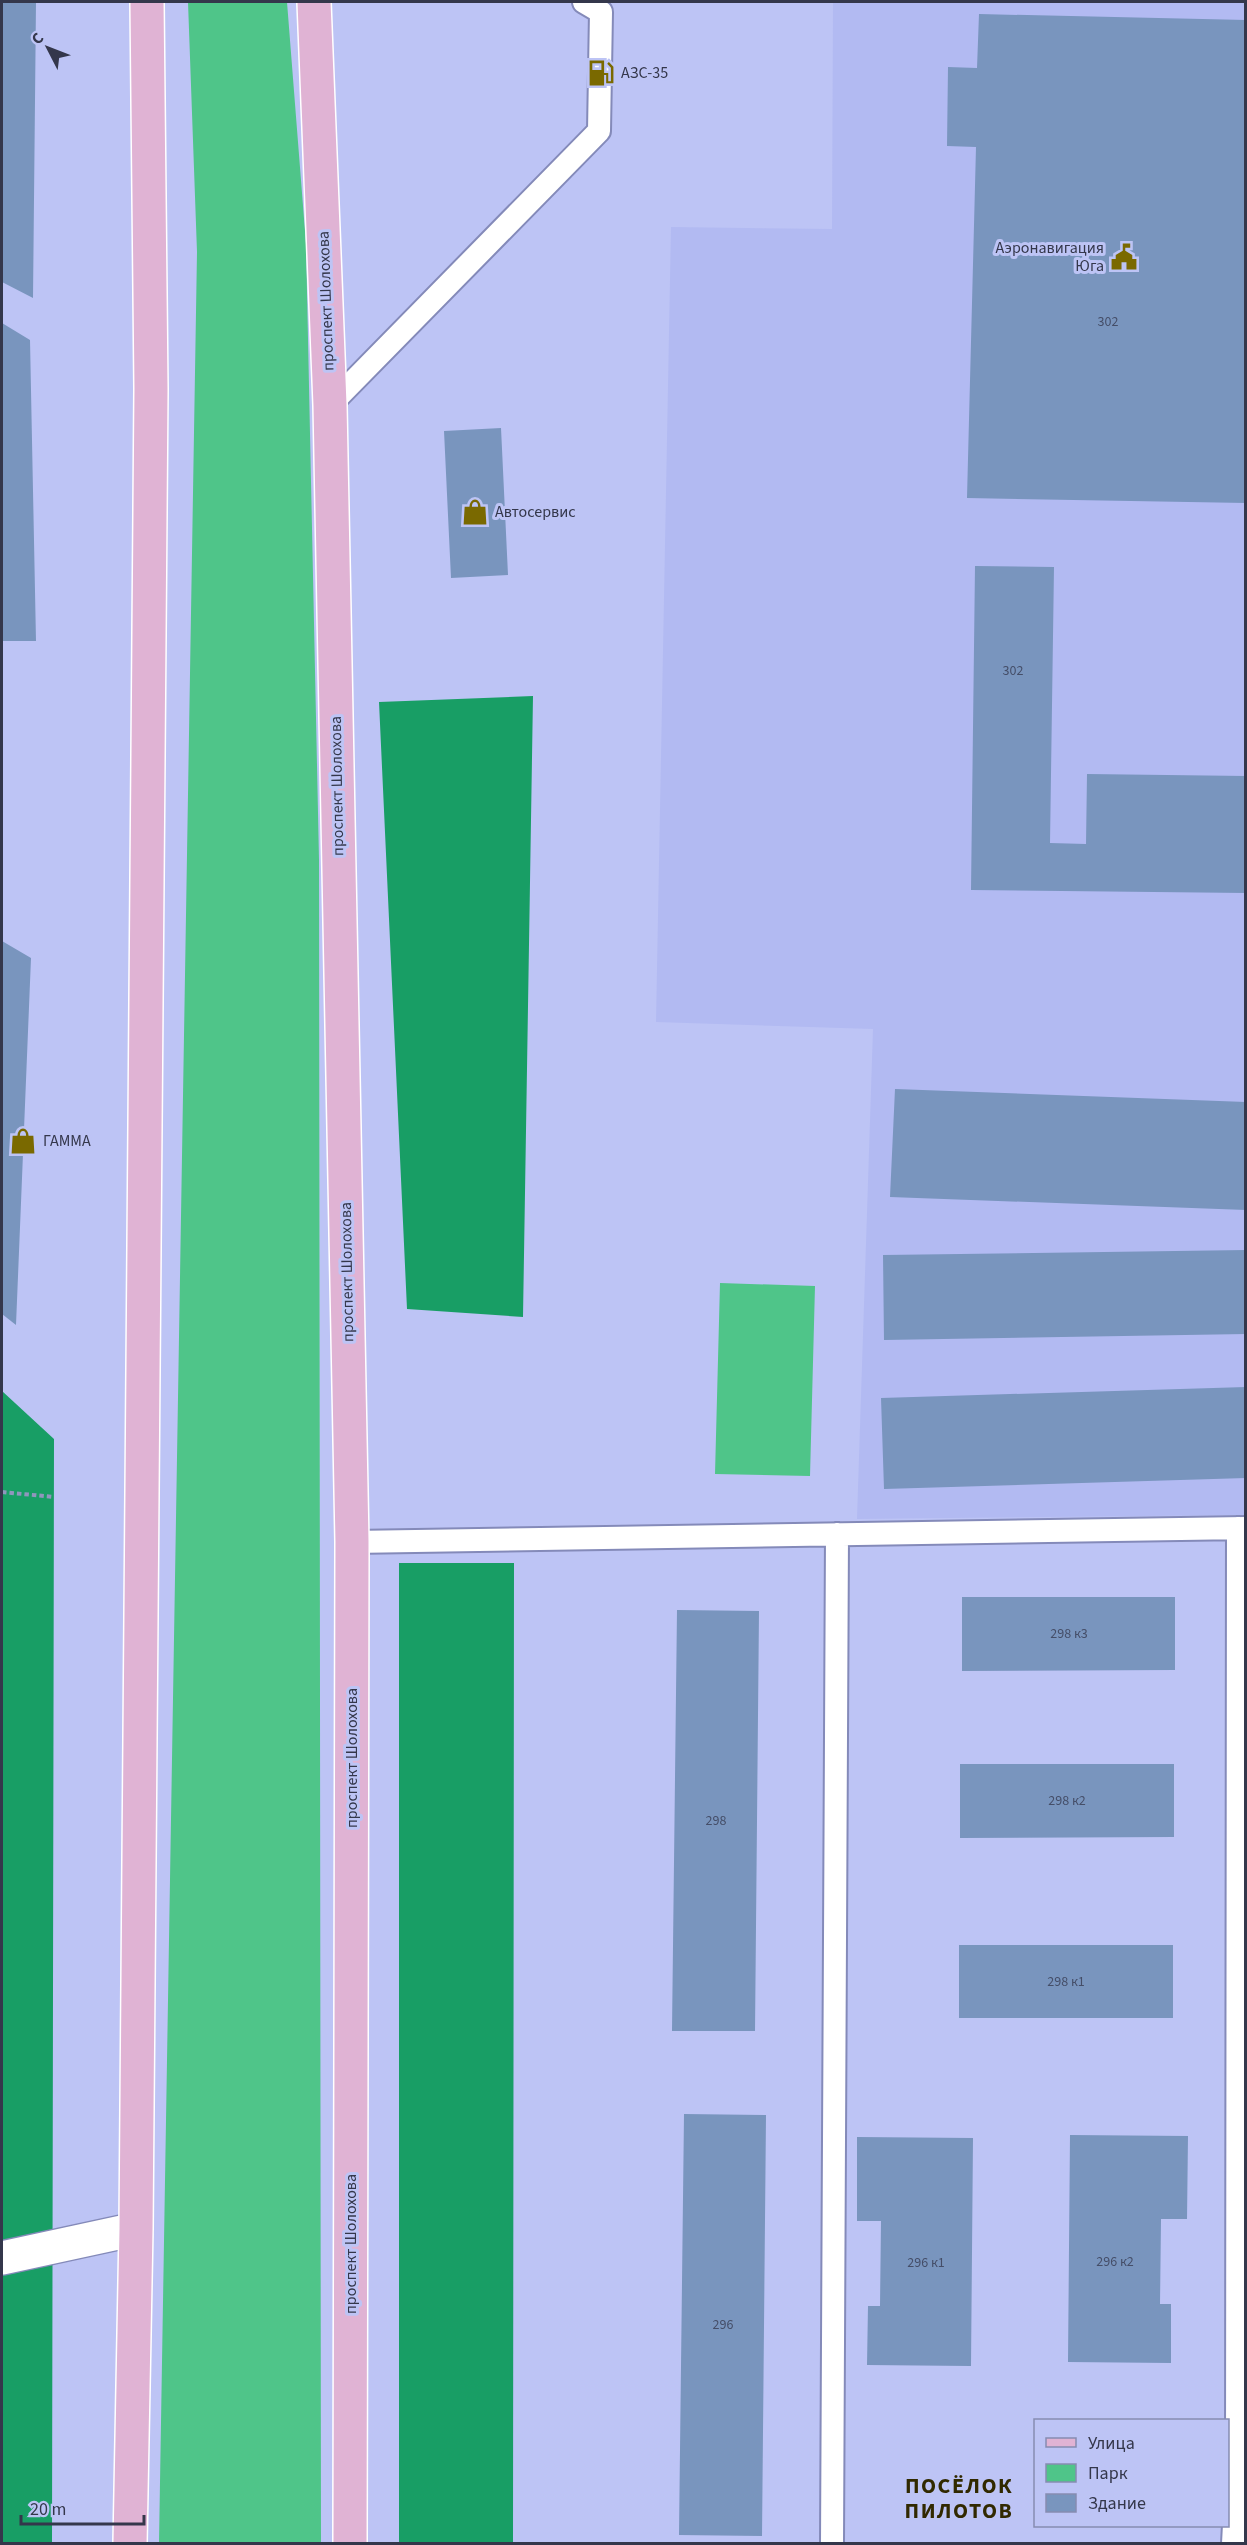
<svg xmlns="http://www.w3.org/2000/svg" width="1247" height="2545" viewBox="0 0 1247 2545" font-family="'Source Sans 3',sans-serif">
  <rect width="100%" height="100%" fill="#bdc4f5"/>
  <path fill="#b2baf2" d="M833,2H1245V1515L857,1519L873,1029L656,1022L671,227L832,229Z"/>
  <path fill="#4fc589" d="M188,2H287L306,244L319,860L321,2543H159L197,252Z
    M720,1283L815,1286L810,1476L715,1474Z"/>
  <path fill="#189e65" d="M533,696L523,1317L407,1309L379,702Z
    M2,1391L54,1439L52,2544L2,2543Z
    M399,1563H514L513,2543H399Z"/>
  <path fill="#7995be" d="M2,2H36L33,298L2,282Z
    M979,14L1246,20V503L967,498L976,147L947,146L948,67L977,68Z
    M2,323L30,340L36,641H2Z
    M501,428L508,575L451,578L444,431Z
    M975,566L1054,567L1050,843L1086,844L1087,774L1246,776V893L971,890Z
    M2,941L31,958L16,1325L2,1314Z
    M895,1089L1246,1102V1210L890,1197Z
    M1246,1250V1334L884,1340L883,1255Z
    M1246,1387V1478L884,1489L881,1398Z
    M962,1597H1175V1670L962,1671Z
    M677,1610L759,1611L755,2031H672Z
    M960,1764H1174V1837L960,1838Z
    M959,1945H1173V2018H959Z
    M684,2114L766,2115L762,2536L679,2535Z
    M1070,2135L1188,2136L1187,2219H1161L1160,2304H1171V2363L1068,2362Z
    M857,2137L973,2138L971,2366L867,2365L868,2306H880L881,2221H857Z"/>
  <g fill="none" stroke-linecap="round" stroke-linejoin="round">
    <g stroke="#848ab9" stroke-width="26">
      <path id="lane" d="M330,405L599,131L601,12L584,2
        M352,1542L1246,1528
        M832,2544L837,1534
        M1233,2544L1237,2466L1238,1528"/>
    </g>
    <g stroke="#848ab9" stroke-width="36">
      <path id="secondary" d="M2,2258L136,2229"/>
    </g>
    <g stroke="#fff" stroke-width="36">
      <path id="primary" d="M314,2L330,405L352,1542L350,2544
        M130,2544L136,2229L151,389L147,2"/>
    </g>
    <path stroke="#9096bd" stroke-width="4" stroke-dasharray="4.5 3" stroke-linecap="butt" d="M2,1492L54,1497"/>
    <use href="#lane" stroke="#fff" stroke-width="22"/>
    <use href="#secondary" stroke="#fff" stroke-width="33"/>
    <use href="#primary" stroke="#e0b3d4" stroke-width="33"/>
  </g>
  <defs>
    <g id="fuel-bare" transform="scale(2.07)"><path d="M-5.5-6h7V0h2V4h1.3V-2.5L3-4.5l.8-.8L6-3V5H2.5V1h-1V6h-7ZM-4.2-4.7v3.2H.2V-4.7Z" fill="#7a6900" stroke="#bdc4f5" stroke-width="2.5" paint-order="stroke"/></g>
    <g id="civic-bare" transform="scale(2.07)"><path d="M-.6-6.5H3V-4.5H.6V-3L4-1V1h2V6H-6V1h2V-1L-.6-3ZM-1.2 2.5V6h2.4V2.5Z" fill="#7a6900" stroke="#bdc4f5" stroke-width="2.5" paint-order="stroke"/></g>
    <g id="shop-bare" transform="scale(2.07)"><path d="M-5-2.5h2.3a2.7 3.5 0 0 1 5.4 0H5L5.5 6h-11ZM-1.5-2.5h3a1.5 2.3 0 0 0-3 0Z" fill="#7a6900" stroke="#bdc4f5" stroke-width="2.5" paint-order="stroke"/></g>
  </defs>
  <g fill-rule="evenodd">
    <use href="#fuel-bare" x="601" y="73"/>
    <use href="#civic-bare" x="1124" y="257"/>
    <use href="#shop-bare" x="475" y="512"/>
    <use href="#shop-bare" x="23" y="1141"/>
  </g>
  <g text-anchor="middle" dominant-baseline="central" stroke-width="6" stroke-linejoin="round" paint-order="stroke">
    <g font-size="14" fill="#454e68">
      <text x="1108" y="322">302</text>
      <text x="1013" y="671">302</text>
      <text x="1069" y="1634">298 к3</text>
      <text x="1067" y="1801">298 к2</text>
      <text x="716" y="1821">298</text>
      <text x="1066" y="1982">298 к1</text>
      <text x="1115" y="2262">296 к2</text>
      <text x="926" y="2263">296 к1</text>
      <text x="723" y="2325">296</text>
    </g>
    <g font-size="16" fill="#34374b" stroke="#bdc4f5" text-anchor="start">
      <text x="621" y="73">АЗС-35</text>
      <text x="1104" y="248" text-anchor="end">Аэронавигация<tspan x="1104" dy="18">Юга</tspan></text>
      <text x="495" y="512">Автосервис</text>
      <text x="43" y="1141">ГАММА</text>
    </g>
    <g font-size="16" fill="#34374b" stroke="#bdc4f5">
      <text transform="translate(326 301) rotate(-92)">проспект Шолохова</text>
      <text transform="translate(337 786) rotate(-91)">проспект Шолохова</text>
      <text transform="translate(347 1272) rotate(-91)">проспект Шолохова</text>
      <text transform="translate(352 1758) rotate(-90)">проспект Шолохова</text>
      <text transform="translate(351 2244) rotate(-90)">проспект Шолохова</text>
    </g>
    <g font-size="22" font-weight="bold" letter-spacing="1.5" fill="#312900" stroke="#bdc4f5">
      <text x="959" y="2486">ПОСЁЛОК<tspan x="959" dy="25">ПИЛОТОВ</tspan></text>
    </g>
  </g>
  <rect width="1247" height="2545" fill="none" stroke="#34374b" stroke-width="6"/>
  <rect x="1034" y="2419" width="195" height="108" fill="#bdc4f5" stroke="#868cb1" stroke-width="1.5"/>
  <rect x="1046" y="2438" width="30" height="9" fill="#e0b3d4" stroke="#868cb1" stroke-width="1.5"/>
  <text x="1088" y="2449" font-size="18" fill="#34374b">Улица</text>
  <rect x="1046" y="2464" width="30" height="18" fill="#4fc589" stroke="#868cb1" stroke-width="1.5"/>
  <text x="1088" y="2479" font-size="18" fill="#34374b">Парк</text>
  <rect x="1046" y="2494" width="30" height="18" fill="#7995be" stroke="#868cb1" stroke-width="1.5"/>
  <text x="1088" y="2509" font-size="18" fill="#34374b">Здание</text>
  <g transform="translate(48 48) rotate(312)" stroke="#bdc4f5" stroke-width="4.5" paint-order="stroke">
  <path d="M0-4.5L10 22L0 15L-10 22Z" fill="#34374b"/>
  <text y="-9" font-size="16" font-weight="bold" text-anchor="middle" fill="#34374b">С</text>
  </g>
  <path d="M21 2515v9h123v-9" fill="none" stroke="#34374b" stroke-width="3"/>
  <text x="30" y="2515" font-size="18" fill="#34374b" stroke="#bdc4f5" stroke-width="4.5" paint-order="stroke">20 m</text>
</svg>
